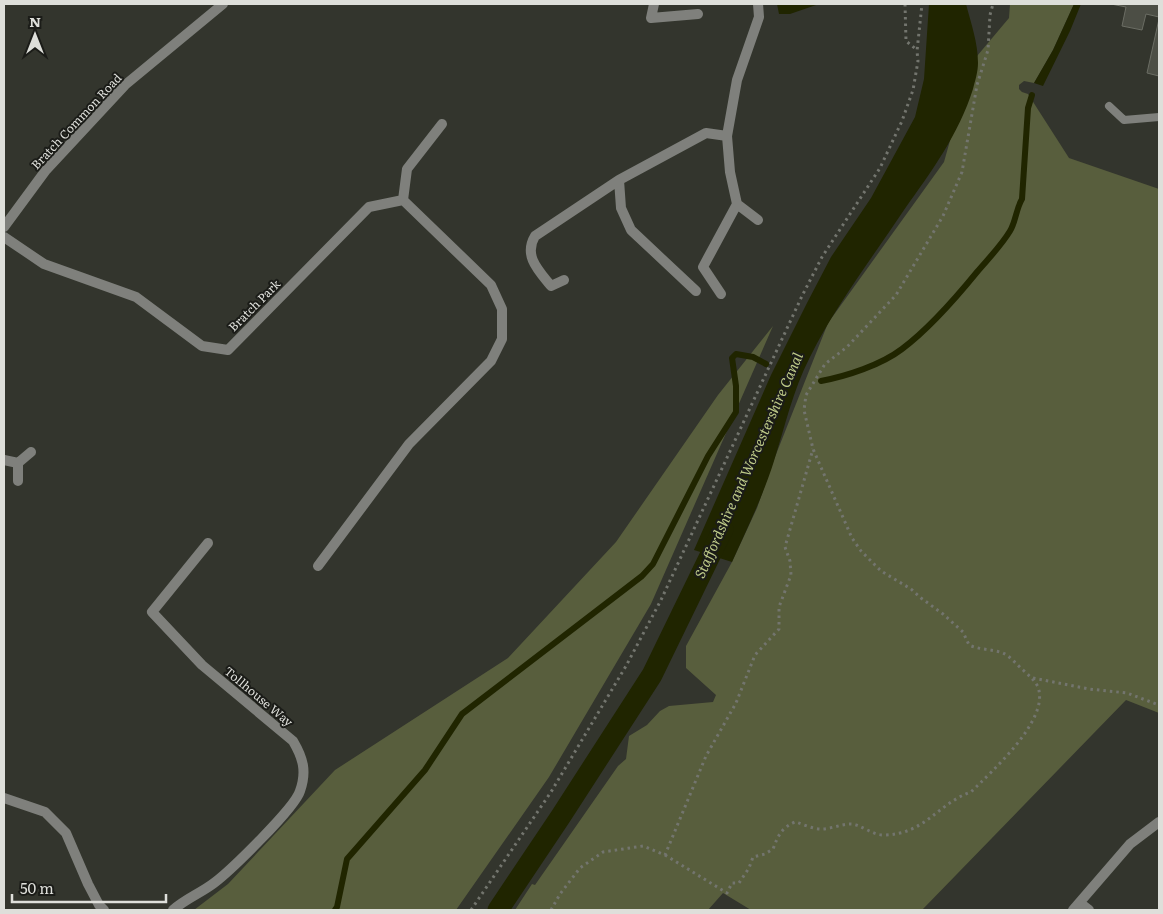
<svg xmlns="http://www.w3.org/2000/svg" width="1163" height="914" viewBox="0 0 1163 914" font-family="Literata,serif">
  <rect width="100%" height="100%" fill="#33352d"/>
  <path fill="#585e3d" d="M1010,4H1074L1053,50L1034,83L1024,81L1019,85V89L1022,92L1028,94L1069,158L1159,189V713L1126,700L922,910H751L723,893L708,910H515L532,884L535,885L618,766L626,759L629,736L647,725L660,711L669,706L713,702L716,695L686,668V646L732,562L757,508L773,462L828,323L944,162L972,62L1009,18Z
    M773,326L651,604L549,777L456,910H194L228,884L335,770L508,658L616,542L718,395Z"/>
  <path fill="#202500" d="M777,4H819L790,14H779Z
    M929,4H966C971,23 978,43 978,63C978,72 975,81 973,89C959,134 931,172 904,210C872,258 836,305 810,357C793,390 785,426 774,461C763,496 747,529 732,562L694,550L771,375L807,303L831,257L871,198L915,117L924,79Z
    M1074,4H1081L1070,31L1043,86L1034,83L1053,50Z"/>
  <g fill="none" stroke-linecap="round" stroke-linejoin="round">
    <path stroke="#202500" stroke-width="6" d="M821,381C847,376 881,365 902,349C930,328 955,299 977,272C988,259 1001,246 1010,231C1016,221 1016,209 1022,199L1028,108L1032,95
      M335,910L337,907L347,859L425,770L462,714L642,576L653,564L708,456L736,412V386L732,358L736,354L753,357L766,364"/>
    <path stroke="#202500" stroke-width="21" d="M498,910L561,816L652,675L723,529"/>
  </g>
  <path fill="#4c4e45" stroke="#6b6d64" d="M1111,4H1159V17L1146,14L1142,30L1122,26L1126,7Z
    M1159,19V76L1147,73Z"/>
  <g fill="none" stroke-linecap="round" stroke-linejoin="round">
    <path stroke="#73756e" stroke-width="3" stroke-dasharray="2.5 4" stroke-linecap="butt" d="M905,4L906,41L917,50
      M1033,678L1089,689L1127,693L1159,705
      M665,855L727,893L732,883H739L749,868L753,857L765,854L773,849C778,836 781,828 795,822C803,824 812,829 821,829C831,829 841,824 851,824C860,824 872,835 883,835C925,835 938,803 971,792C992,771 1050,720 1038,687C1034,679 1029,676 1023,670C1017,665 1010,656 1003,653C992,649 980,650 969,645L963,632L943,614L921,598L911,589L881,571L861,551L852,538L813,449L804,410L806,395L825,364L847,347L896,295L943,216L962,172L977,85L988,50L990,15L993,4
      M471,910L551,792L626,666L661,600L802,296L822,257L880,168L902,121L913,90L918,61L917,51L922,4
      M551,910L560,894L580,868L603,852L643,846L665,855L706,756L736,703L755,655L779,629V607L791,575L790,561L785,547L813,449"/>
    <path stroke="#7f807c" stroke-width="8" d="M1109,106L1124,120L1159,117"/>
    <path stroke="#7f807c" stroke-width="10" d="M654,4L651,18L698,14
      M758,4L759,17L737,80L727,136L730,172L737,204L758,220
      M403,200L407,169L442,124
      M4,227L46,170L125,85L223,4
      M4,237L44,264L136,297L202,346L228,350L369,207L403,200L491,285L502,309V339L491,361L409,444L318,566
      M564,280L551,286C539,271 523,256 535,236L619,180
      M696,291L631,230L621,208L619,180L706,133L727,136
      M721,294L703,267L737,204
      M4,460L18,463L31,452
      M18,481V463
      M4,798L45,812L66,833L88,884L99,905L104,910
      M1080,903L1089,910
      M173,910C185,899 201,893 214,883C230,871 295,808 300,791C307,771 303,758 293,741L202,665L152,612L208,543
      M1073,910L1130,844L1159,822"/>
  </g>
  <g text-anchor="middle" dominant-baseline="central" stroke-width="4" stroke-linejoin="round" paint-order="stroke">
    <g font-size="12" fill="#dedfda" stroke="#1b1c18">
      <text transform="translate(76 121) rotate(-47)">Bratch Common Road</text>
      <text transform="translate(254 305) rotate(-45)">Bratch Park</text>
      <text transform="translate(259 696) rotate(40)">Tollhouse Way</text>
    </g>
    <g font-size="14" font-style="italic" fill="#beca88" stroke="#1b1c18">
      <text transform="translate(748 465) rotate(-66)">Staffordshire and Worcestershire Canal</text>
    </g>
  </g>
  <rect width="1163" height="914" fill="none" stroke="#dedfda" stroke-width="10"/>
  <g transform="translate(35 35)" stroke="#1b1c18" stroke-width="4" paint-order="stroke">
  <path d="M0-4L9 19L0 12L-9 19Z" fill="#dedfda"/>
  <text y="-8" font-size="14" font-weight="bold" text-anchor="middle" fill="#dedfda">N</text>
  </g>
  <path d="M12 894v8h154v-8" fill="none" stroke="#dedfda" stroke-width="2.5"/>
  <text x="20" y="894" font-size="15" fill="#dedfda" stroke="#1b1c18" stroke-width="4" paint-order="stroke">50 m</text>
</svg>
